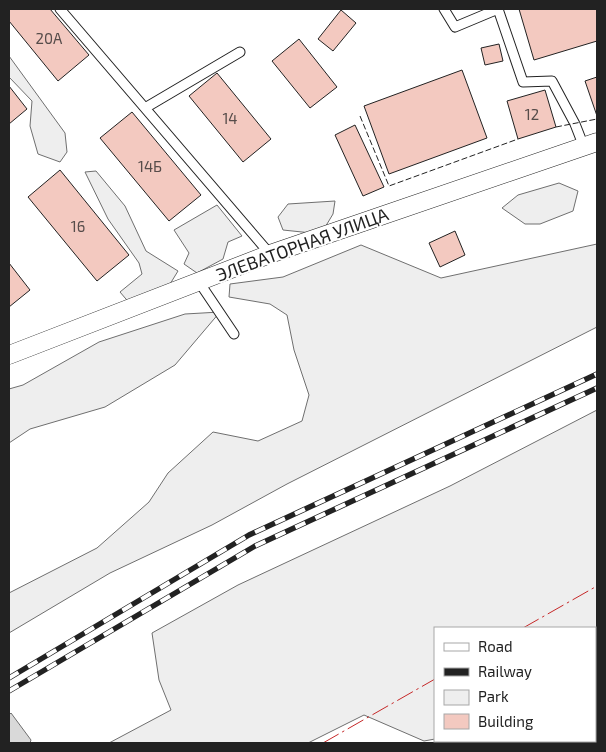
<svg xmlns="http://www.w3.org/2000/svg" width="606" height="752" viewBox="0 0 606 752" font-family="'Exo 2',sans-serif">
  <rect width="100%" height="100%" fill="#fff"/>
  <path fill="#eee" stroke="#6f6f6f" d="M9,56L65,133L67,152L60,162L38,154L30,126L32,101L9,77Z
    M96,171L125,206L146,251L178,271L167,289L131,305L120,292L142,274L139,263L108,219L85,172Z
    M559,183L578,191L573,211L540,224H525L502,208L518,195Z
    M335,201L333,214L321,234L283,230L278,217L288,204Z
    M217,205L242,236L228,242L223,259L197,273L184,264L189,253L174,230Z
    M597,244V327L287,484L212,525L110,573L9,633V593L97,548L149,502L168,473L213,432L258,441L302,421L309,395L294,350L287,315L270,304L229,297L230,284L283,277L361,245L441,278Z
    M220,312L175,365L105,407L30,429L9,443V389L23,385L99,342L185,314Z
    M597,410V654L595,655V628H435V739L424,741L364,715L308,743H109L171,710L159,680L152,633L238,585L450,486Z"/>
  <path fill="#d9d9d9" stroke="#6f6f6f" d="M11,713L31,740L30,743H9V715Z"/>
  <path fill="#f3c9c0" stroke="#222" d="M9,9H50L89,55L58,81L9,21Z
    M519,9H597V41L534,60Z
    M341,10L356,23L333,51L318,39Z
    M299,39L337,87L310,108L272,61Z
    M499,44L503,61L485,65L481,48Z
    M462,70L487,138L389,174L364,106Z
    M217,73L271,139L243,162L189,96Z
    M597,77V116L585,81Z
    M9,86L27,109L9,124Z
    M545,90L556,127L518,139L507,101Z
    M132,112L201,195L169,221L100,138Z
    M355,125L384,187L363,196L335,135Z
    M60,170L129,255L97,281L28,197Z
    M455,231L465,255L440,267L429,243Z
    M9,263L30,290L9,307Z"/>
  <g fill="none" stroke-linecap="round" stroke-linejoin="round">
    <g stroke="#222" stroke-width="11">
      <path id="service" d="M60,9L270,254
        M444,9L455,27L498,9
        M498,9L523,82L552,81L575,124L584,147
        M145,108L240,52
        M199,282L234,334"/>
    </g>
    <g stroke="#222" stroke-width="19">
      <path id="minor" d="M9,355L270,254L597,142"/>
    </g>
    <use href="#service" stroke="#fff" stroke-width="9"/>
    <use href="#minor" stroke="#fff" stroke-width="18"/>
    <g stroke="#222" stroke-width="5.5">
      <path id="rail" d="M9,678L249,535L597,374
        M9,691L255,546L597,388"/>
    </g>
    <use href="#rail" stroke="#fff" stroke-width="4" stroke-dasharray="11" stroke-linecap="butt"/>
    <path stroke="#222" stroke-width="1" stroke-dasharray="6 2.5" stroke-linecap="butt" d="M360,116L389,186L518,139
      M556,127L597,119"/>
    <path stroke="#c62828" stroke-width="1" stroke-dasharray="18 4 2.5 4" stroke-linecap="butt" d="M523,628L597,586
      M595,660L597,658
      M323,743L435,679
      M456,743L460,741"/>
  </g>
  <g text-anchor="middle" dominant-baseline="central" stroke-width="4" stroke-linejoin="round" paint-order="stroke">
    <g font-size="15" fill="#564c4a">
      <text x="49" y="38">20А</text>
      <text x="532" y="114">12</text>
      <text x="230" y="118">14</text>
      <text x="150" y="166">14Б</text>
      <text x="78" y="226">16</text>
    </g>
    <g font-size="18" fill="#222" stroke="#fff">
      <text transform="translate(302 244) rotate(-20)">ЭЛЕВАТОРНАЯ УЛИЦА</text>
    </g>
  </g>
  <rect width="606" height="752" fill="none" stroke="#222222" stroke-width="20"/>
  <rect x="434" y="627" width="162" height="115" fill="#ffffff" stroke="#a7a7a7"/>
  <rect x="444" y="643" width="25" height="8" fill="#ffffff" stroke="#a7a7a7"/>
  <text x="478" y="652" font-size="15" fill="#222222">Road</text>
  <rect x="444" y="668" width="25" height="8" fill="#222222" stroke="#a7a7a7"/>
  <text x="478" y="677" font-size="15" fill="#222222">Railway</text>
  <rect x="444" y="690" width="25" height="15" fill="#eeeeee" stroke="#a7a7a7"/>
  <text x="478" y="702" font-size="15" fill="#222222">Park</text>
  <rect x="444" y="714" width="25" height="15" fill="#f3c9c0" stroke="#a7a7a7"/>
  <text x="478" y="727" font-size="15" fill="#222222">Building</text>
</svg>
